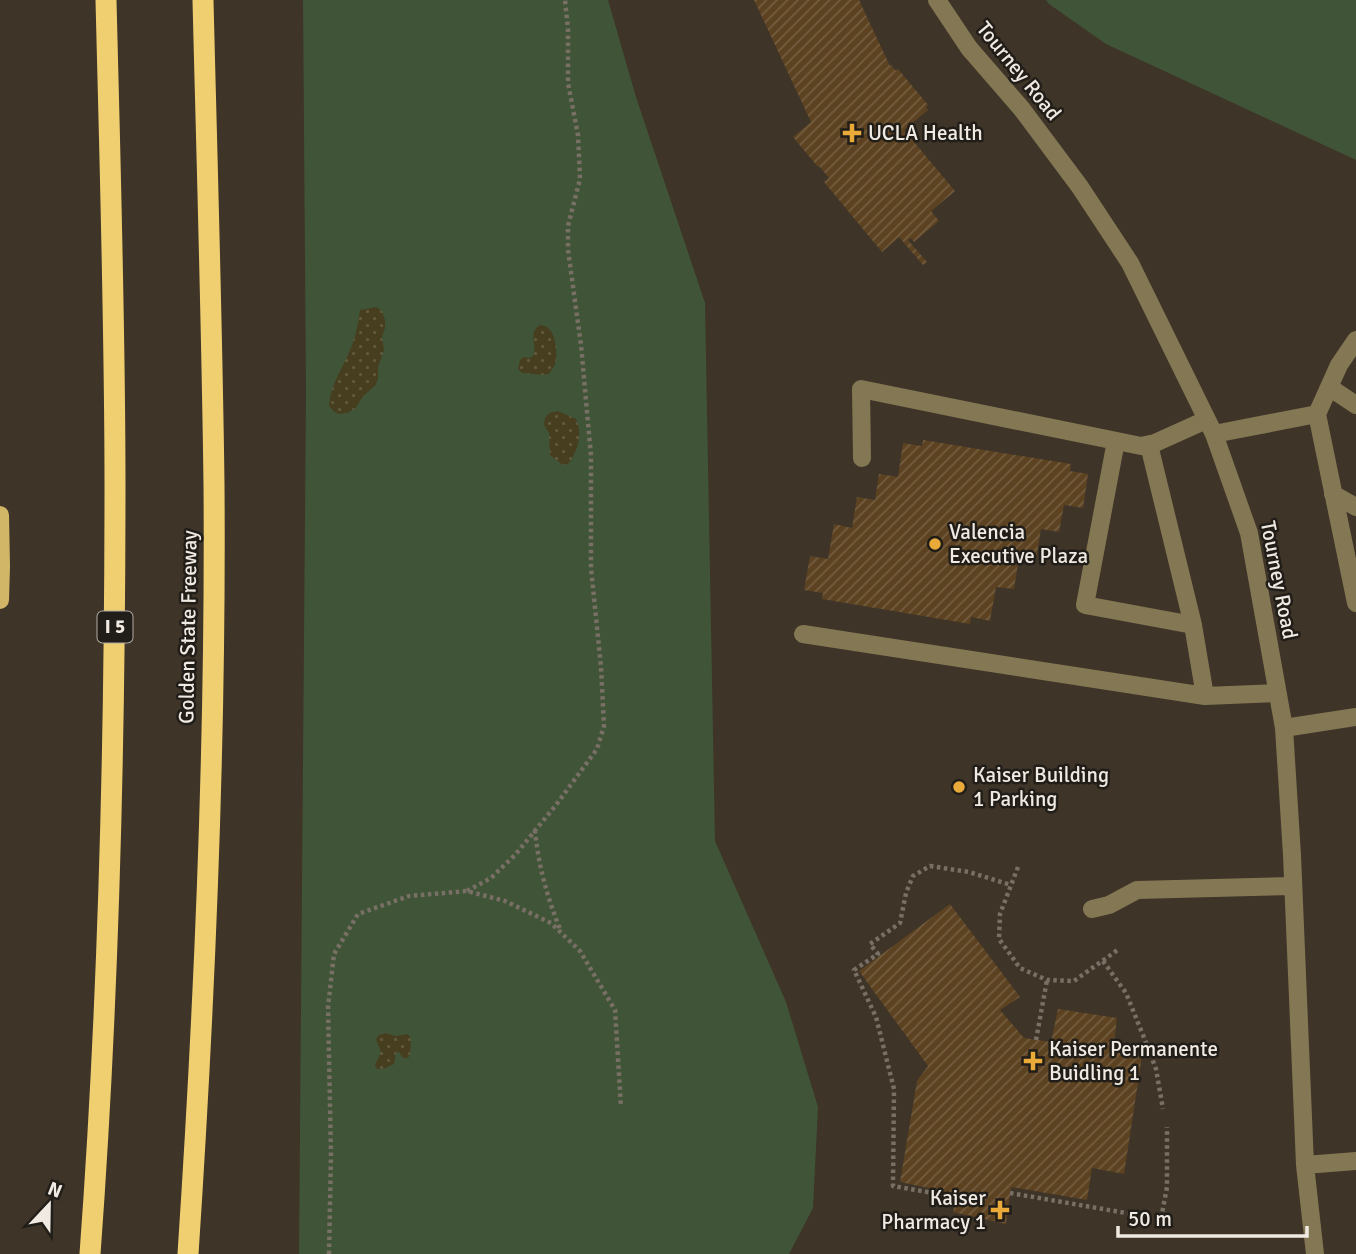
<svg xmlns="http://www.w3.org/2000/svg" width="1356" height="1254" viewBox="0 0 1356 1254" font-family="Signika,sans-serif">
  <defs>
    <pattern id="sand-dots" width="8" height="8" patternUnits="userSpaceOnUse" patternTransform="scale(1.75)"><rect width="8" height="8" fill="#463e1e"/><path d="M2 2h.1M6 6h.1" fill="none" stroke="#615a3e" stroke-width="1.8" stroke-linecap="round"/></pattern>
    <pattern id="building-hatch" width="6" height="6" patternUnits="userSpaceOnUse" patternTransform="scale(1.75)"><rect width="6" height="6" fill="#5c4220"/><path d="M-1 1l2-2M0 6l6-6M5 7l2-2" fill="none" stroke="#745d40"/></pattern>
  </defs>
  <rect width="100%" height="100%" fill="#3e3428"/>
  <path fill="#405438" d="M303,0H608L636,97L705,303L715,841L786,1002L818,1107L813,1208L789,1254H299L306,392Z
    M1046,0H1356V160L1106,44L1049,4Z"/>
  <path fill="url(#sand-dots)" d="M376,307L382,311L385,320V328L382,337L384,350L378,367V379L375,386L363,396L355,409L347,413L339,414L333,411L329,405C331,383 343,368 351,348C356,336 358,323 360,310Z
    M540,325C545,326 547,326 550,330C556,337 558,356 555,364C554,367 550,372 549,374C540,376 531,373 522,373L518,369L520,360L524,357L529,358L533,356C538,344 527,334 540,325Z
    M558,411L576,419C583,434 578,451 568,464L563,465L550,455L549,433L544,425L545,418L549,413Z
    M386,1033L395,1036L408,1034L411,1039L410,1054L408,1058H403L399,1052L396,1053L394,1064L383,1069H377L375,1065L381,1052L376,1039L379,1035Z"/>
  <path fill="url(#building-hatch)" d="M754,0H859L890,66L891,65L896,71L898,69L928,105L926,107L928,110L904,130L955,191L931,211L939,221L914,242L911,238L908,240L927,262L923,265L899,237L882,252L824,182L829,178L819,166L818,167L793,137L811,122Z
    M923,440L1071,464L1070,471L1088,474L1083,508L1064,505L1059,532L1041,529L1036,559L1019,557L1014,589L996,587L990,621L971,617L970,624L822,599L823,593L804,590L810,556L828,559L834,524L852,528L857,497L875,500L879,474L898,477L903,443L922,446Z
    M950,904L1020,997L1000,1010L1024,1038L1051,1042L1058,1009L1117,1018L1113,1049L1142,1056L1124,1174L1092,1168L1087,1200L1011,1187L1006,1224L953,1212L957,1194L900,1182L917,1081L928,1066L859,971Z"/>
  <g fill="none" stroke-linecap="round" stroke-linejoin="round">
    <path stroke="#786f65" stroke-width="4.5" stroke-dasharray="3.5 3.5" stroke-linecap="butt" d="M535,830C538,864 547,897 560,929
      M1018,867L1000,914L999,939L1020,968L1047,980L1074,981L1119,949
      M467,891L491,878L515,855L556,805L597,749L604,726L601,667L591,568V456L581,345L568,250V226L580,179L578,135L568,83V29L565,0
      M1103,961L1126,993L1145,1040L1156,1069L1163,1109
      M1036,1040L1047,980
      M1010,1193L1161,1219L1167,1187V1127
      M956,1197L893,1186L894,1089L876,1017L854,970L878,954L870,944L900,923L906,893L913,876L930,866L969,872L1011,885
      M329,1254L331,1154L328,1007L334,954L358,914L409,896L467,891L505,901L551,923L580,951L615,1010L621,1107"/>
    <path stroke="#847753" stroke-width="18" d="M937,0L969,48L1021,108L1080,187L1130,263L1214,434L1249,533L1284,728L1292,855L1305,1165L1315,1254
      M1329,387L1356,405
      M1317,414L1339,365L1356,340
      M1214,434L1317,414L1356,603
      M1116,441L1085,605L1193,625L1205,696L1278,693
      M1149,445L1193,625
      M862,458L861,389L1141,446L1155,443L1206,420
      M1333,494L1356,507
      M803,634L1205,696
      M1284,728L1356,717
      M1092,909L1109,905L1137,890L1293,886
      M1305,1165L1356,1161"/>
    <path stroke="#d1b668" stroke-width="18" d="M0,515L1,566L0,600"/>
    <path stroke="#f0cf70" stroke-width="21" d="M90,1254C109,998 115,742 115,485C115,324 110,162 106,0
      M188,1254C205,998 216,742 214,485C212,324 207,162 203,0"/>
  </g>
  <g fill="#eaaa39" stroke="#211d18" stroke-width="2.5">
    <path d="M848.5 122.5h7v7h7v7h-7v7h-7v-7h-7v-7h7z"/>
    <circle cx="935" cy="544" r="7"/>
    <circle cx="959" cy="787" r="7"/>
    <path d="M1029.5 1050.5h7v7h7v7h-7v7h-7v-7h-7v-7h7z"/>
    <path d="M996.5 1199.5h7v7h7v7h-7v7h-7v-7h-7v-7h7z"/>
  </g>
  <g text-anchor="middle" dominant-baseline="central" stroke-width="5" stroke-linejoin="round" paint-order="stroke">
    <rect fill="#211d18" stroke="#b2aca5" stroke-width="2" x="97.5" y="611.5" width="35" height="31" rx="5"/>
    <g font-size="19" font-weight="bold" fill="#f0eae2">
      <text x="115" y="627">I 5</text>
    </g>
    <g font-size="21" fill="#f0eae2" stroke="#211d18">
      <text transform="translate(1019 71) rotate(51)">Tourney Road</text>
      <text transform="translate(1279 580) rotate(79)">Tourney Road</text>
      <text transform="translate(188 627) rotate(-89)">Golden State Freeway</text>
    </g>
    <g font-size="21" fill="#f0eae2" stroke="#211d18" text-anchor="start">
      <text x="868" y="133">UCLA Health</text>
      <text x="949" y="532">Valencia<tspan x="949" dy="24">Executive Plaza</tspan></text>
      <text x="973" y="775">Kaiser Building<tspan x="973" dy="24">1 Parking</tspan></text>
      <text x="1049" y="1049">Kaiser Permanente<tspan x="1049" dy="24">Buidling 1</tspan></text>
      <text x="986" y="1198" text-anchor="end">Kaiser<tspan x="986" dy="24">Pharmacy 1</tspan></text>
    </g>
  </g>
  <g transform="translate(49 1205) rotate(22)" stroke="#211d18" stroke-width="5" paint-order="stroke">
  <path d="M0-5L12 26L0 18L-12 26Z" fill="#f0eae2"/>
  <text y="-10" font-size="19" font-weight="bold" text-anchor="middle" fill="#f0eae2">N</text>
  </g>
  <path d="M1118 1226v10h189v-10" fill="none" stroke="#f0eae2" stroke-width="3.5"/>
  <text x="1128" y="1226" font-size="21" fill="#f0eae2" stroke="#211d18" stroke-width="5" paint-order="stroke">50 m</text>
</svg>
